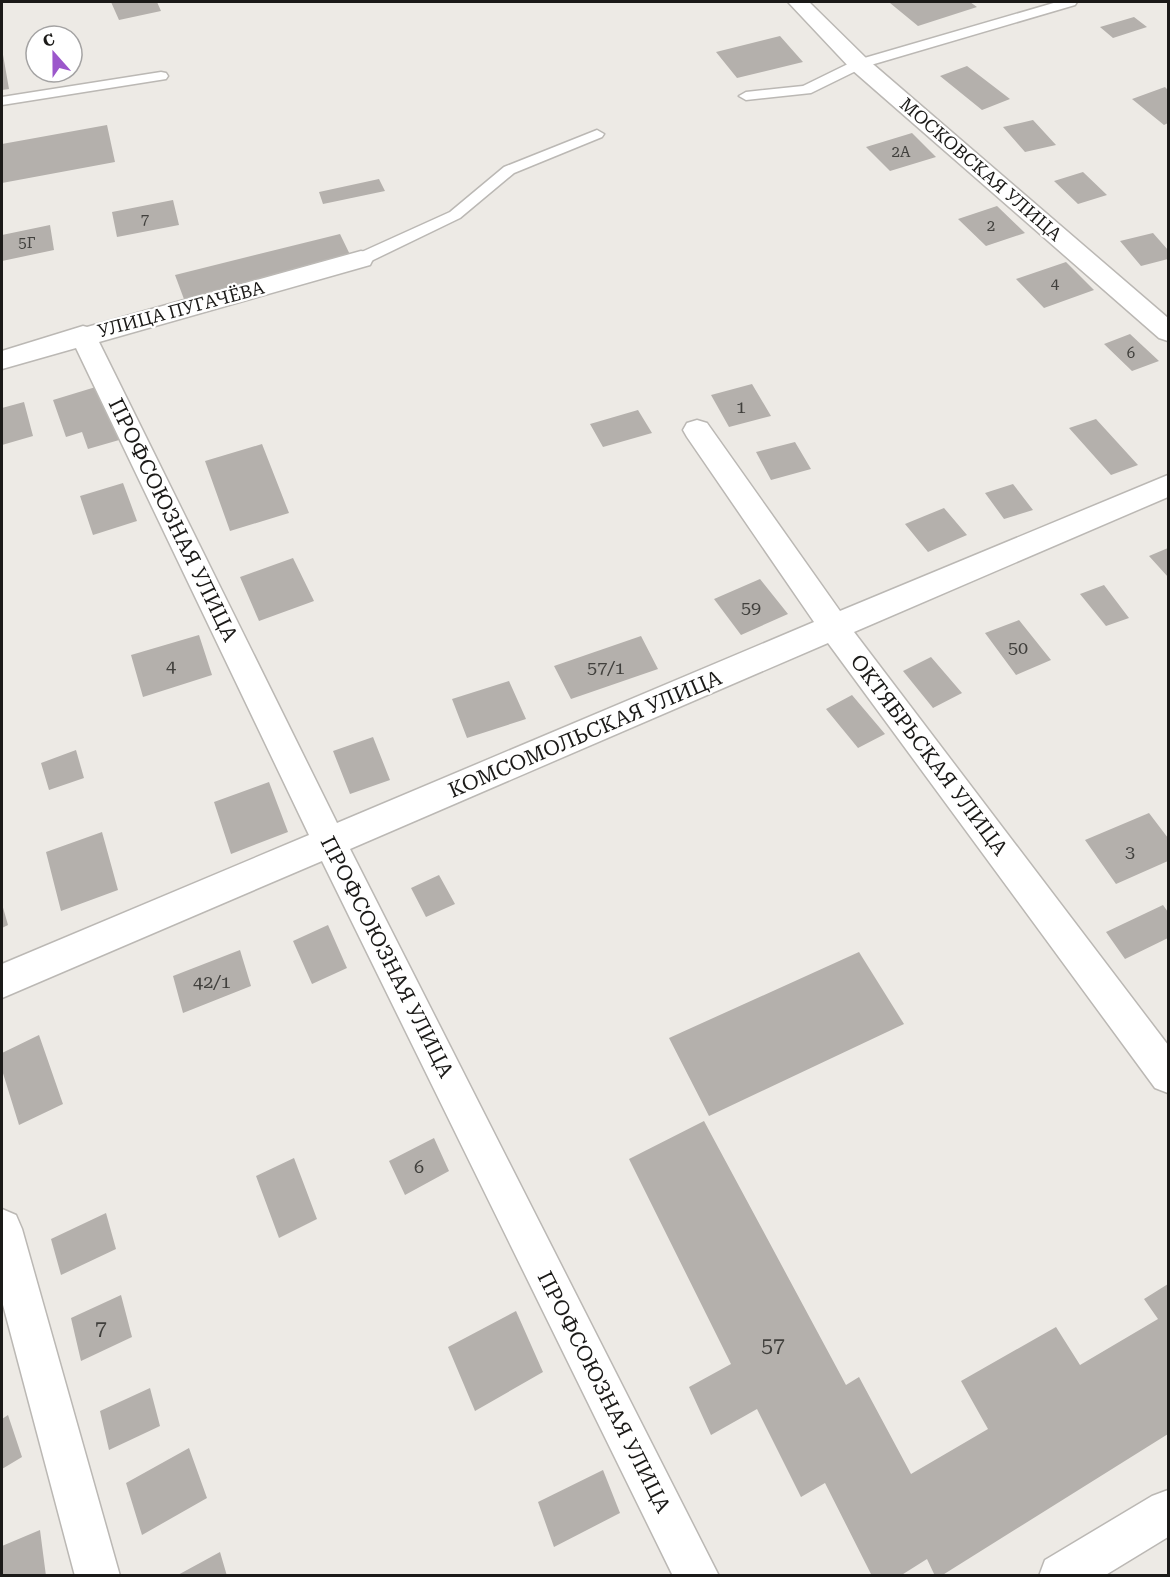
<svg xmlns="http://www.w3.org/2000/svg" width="1170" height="1577" viewBox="0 0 1170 1577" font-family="'Roboto Serif',serif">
  <rect width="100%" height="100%" fill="#edeae5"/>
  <path fill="#b4b0ac" d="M111,2H157L161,11L119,20Z
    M895,2H970L977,7L918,26L890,3Z
    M1134,17L1147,27L1113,38L1100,27Z
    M780,36L803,62L737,78L716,52Z
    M2,49L9,89L2,90Z
    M967,66L1010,99L982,110L940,76Z
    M1165,87L1168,90V123L1164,125L1132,99Z
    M1033,120L1056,145L1025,152L1003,127Z
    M107,125L115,162L2,183V144Z
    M912,133L936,157L890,171L866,147Z
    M1083,172L1107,195L1078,204L1054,181Z
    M379,179L385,191L323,204L319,192Z
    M173,200L179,225L117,237L112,212Z
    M997,206L1025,233L986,246L958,219Z
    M50,225L54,250L2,261V235Z
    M1153,233L1168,250V259L1141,266L1120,241Z
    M340,234L356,267L188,310L175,275Z
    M1066,262L1094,290L1044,308L1016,279Z
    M1130,334L1159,361L1132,371L1104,344Z
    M112,382L133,436L88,449L82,432L66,437L53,400Z
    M752,384L771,416L729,427L711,395Z
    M24,402L33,436L2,445V408Z
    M638,410L652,433L603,447L590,424Z
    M1096,419L1138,465L1111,475L1069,428Z
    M795,442L811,469L771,480L756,452Z
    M262,444L289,513L230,531L205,461Z
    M123,483L137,521L93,535L80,496Z
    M1013,484L1033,510L1004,519L985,493Z
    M944,508L967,535L928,552L905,524Z
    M1168,548V577L1149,556Z
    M293,558L314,601L259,621L240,577Z
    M760,579L788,614L741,635L714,599Z
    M1104,585L1129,618L1106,626L1080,594Z
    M1019,620L1051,660L1016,675L985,633Z
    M199,635L212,675L143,697L131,655Z
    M641,636L658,669L571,699L554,666Z
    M931,657L962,693L933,708L903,671Z
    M509,681L526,719L467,738L452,699Z
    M852,695L885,734L858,748L826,709Z
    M373,737L390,780L350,794L333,751Z
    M76,750L84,778L49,790L41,763Z
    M269,782L288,832L231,854L214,802Z
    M1149,813L1168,838V861L1116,884L1085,840Z
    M102,832L118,890L61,911L46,852Z
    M439,875L455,904L426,917L411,888Z
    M2,904L8,925L2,928Z
    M1163,905L1168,912V938L1125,959L1106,932Z
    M328,925L347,968L312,984L293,941Z
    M240,950L251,986L183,1013L173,976Z
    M859,952L904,1024L709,1116L669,1038Z
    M39,1035L63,1104L19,1125L2,1070V1053Z
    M704,1121L846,1385L859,1377L911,1474L988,1429L961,1381L1056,1327L1080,1365L1158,1319L1144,1299L1168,1284V1434L941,1576H935L927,1559L900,1576H872L825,1483L801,1497L757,1409L711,1435L689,1387L731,1364L629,1159Z
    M434,1138L449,1171L405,1195L389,1161Z
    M294,1158L317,1219L279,1238L256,1176Z
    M106,1213L116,1249L61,1275L51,1239Z
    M121,1295L132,1337L81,1361L71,1318Z
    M516,1311L543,1372L475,1411L448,1347Z
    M150,1388L160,1426L109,1450L100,1411Z
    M8,1415L22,1457L2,1469V1419Z
    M189,1448L207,1498L142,1535L126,1483Z
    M603,1470L620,1513L554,1547L538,1502Z
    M40,1530L46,1576H2V1546Z
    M220,1552L227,1576H176Z"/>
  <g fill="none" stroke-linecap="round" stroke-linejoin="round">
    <g stroke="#bbb8b4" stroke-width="3">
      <path id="service" d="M1057,2H1077L1075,5L864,67L811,93L746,100L739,96L746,92L803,86L854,61Z
        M161,72L166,73L168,76L166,79L2,105V97Z
        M597,130L604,134L602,137L514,173L460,218L367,263H355L353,259L355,255L450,212L504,167Z"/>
    </g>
    <g stroke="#bbb8b4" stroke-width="3">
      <path id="minor" d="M788,2H809L867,59L1168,318V341L1159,338L851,69Z
        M361,251L370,253L373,259L370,265L99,342L337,823L814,622L687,437L683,430L687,423L697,420L707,423L840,611L1168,475V497L854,632L1168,1045V1093L1155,1088L828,643L350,849L719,1576H673L322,861L2,998V964L309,835L76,348L2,369V351L83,326L87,327Z
        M2,1209L16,1215L22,1229L120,1576H75L2,1301Z
        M1168,1490V1537L1104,1576H1039L1045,1560L1152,1496Z"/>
    </g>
    <use href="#service" fill="#fff" fill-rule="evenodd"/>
    <use href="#minor" fill="#fff" fill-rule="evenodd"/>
  </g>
  <g text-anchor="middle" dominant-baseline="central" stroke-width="4.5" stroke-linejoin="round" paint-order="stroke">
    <g font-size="15" fill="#41403d">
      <text x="901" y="152">2А</text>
      <text x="145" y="219">7</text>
      <text x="991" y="226">2</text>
      <text x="27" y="243">5Г</text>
      <text x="1055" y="284">4</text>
      <text x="1131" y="353">6</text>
    </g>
    <g font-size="18" fill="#1b1a18" stroke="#fff">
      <text transform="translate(981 169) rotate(41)">МОСКОВСКАЯ УЛИЦА</text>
      <text transform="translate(181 309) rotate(-15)">УЛИЦА ПУГАЧЁВА</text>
    </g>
    <g font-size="18" fill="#41403d">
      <text x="741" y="406">1</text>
      <text x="751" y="607">59</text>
      <text x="1018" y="647">50</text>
      <text x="171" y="665">4</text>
      <text x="606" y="667">57/1</text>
      <text x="1130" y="851">3</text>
      <text x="212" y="981">42/1</text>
      <text x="419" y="1166">6</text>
    </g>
    <g font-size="21" fill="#1b1a18" stroke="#fff">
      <text transform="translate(173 520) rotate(64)">ПРОФСОЮЗНАЯ УЛИЦА</text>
      <text transform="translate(585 734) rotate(-23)">КОМСОМОЛЬСКАЯ УЛИЦА</text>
      <text transform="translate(929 755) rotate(53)">ОКТЯБРЬСКАЯ УЛИЦА</text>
      <text transform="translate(387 957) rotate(63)">ПРОФСОЮЗНАЯ УЛИЦА</text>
      <text transform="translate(604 1392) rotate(63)">ПРОФСОЮЗНАЯ УЛИЦА</text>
    </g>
    <g font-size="21" fill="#41403d">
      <text x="101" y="1328">7</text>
      <text x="773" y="1345">57</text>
    </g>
  </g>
  <rect width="1170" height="1577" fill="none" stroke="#1b1a18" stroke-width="6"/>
  <g transform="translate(54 54) rotate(339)"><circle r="28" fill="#ffffff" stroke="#a4a3a3" stroke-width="1.5"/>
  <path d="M0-4.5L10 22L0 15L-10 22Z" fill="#9c57cb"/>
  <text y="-9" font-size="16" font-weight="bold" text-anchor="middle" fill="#1b1a18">С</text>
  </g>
</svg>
